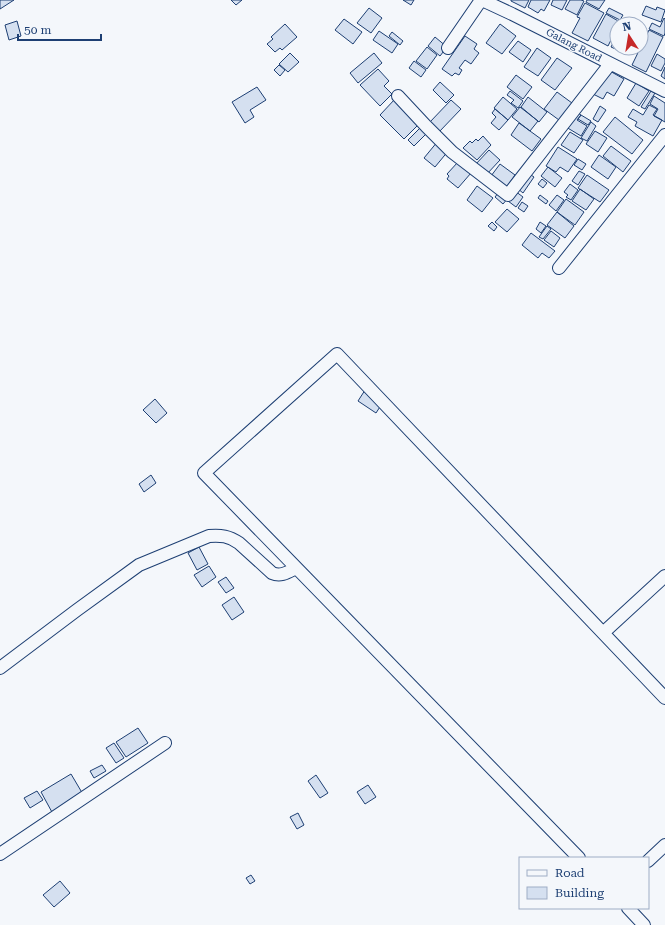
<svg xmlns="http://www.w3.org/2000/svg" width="665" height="925" viewBox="0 0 665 925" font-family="'Roboto Serif',serif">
  <rect width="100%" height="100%" fill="#f4f7fb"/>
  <path fill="#d5e0f0" stroke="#1d3f73" d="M0,0H14L0,9Z
    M231,0H242L236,5Z
    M403,0H414L411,5Z
    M511,0H529L525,8L511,1Z
    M531,0H550L544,11L541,9L538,13L528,7Z
    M553,0H567L562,10L551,5Z
    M570,0H581L584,1L577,15L565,9Z
    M587,0H605L599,9L586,2Z
    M585,3L604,13L588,41L572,33L580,18L577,17Z
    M646,6L656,10L657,7L665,10L661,22L642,15Z
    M369,8L382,18L371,33L357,23Z
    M609,8L623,15L620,20L606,13Z
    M606,14L620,22L619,24H617V28L608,46L593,38Z
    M625,18L638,24H623Z
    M664,18L665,19V33L664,36L649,29L652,23L660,27Z
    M344,19L362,32L353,44L335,30Z
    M17,21L21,36L9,40L5,25Z
    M285,24L297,37L282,50L280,48L275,52L267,44L273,39L271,37Z
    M500,24L516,36L502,54L486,43Z
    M649,30L663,37L646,72L632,65Z
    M379,31L398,44L392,53L373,40Z
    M392,32L403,41L400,45L389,36Z
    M617,35V48H630L627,54L611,47Z
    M465,36L477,44L474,49L479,53L471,64L465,60L459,68L462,70L459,75L455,73L452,76L442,69Z
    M435,37L447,47L440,56L428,46Z
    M518,41L531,50L523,62L509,52Z
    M427,47L437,55L427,69L416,61Z
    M537,48L551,58L538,76L524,67Z
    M290,53L299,62L288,72L279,64Z
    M374,53L382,63L358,83L350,73Z
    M657,54L665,59V63L661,71L651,66Z
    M557,58L572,68L555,90L541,80Z
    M414,61L426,70L421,77L409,68Z
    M279,65L285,70L280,76L274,70Z
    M665,67V79L661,76Z
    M378,69L389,81L384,86L392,94L380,106L360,85Z
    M608,70L624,79L614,96L607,92L603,99L593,94Z
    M516,75L532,87L523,99L507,87Z
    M440,82L454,95L446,103L433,90Z
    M636,83L649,91L639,106L627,98Z
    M257,87L266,100L250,110L254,117L245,123L232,102Z
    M510,91L523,101L518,108L511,103L514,100L507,95Z
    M651,91L655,93L645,109L641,107Z
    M557,92L572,103L570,106L572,107L565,116L563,115L559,120L544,109Z
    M654,96L665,103V122L654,116L658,109L650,104Z
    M503,97L517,109L508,120L494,108Z
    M528,97L547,112L539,122L521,107Z
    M395,99L420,123L404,139L380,115Z
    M451,100L461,109L439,132L429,123Z
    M649,105L657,109L653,115L662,120L653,136L635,126L637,122L628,117L633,109L643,115Z
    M600,106L606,110L598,122L593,119Z
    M520,107L538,121L530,131L512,117Z
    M495,109L508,120L499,130L491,123L496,117L492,113Z
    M575,111L581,115L577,120L587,126L581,136L566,127Z
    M581,115L591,121L588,125L578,119Z
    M615,117L643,140L632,154L603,132Z
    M591,122L596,126L587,141L581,138Z
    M519,123L541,139L532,151L511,135Z
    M421,127L427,133L414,146L408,140Z
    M595,131L607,138L598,152L586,144Z
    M570,132L583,140L574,153L561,145Z
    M483,136L491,145L477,160L463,148L470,141L472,143L476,139L478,141Z
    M438,141L449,150L435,167L424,158Z
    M611,146L631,161L623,172L603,156Z
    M558,147L577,159L568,172L560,167L556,172L546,166Z
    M489,150L500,160L486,175L475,165Z
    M599,155L616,167L608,179L591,167Z
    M578,159L586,164L582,170L574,165Z
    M458,162L471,173L458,188L447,179L449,176L447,174Z
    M500,164L515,175L507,187L491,176Z
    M548,167L562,178L555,187L541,176Z
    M579,171L585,174L578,185L572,181Z
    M528,173L534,177L523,193L517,188Z
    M587,175L609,190L600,202L578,188Z
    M542,179L547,183L543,188L538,184Z
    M570,184L578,190L571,200L566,197L568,195L564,192Z
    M477,186L493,198L482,212L467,200Z
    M580,189L594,199L586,210L572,201Z
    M515,191L523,197L516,207L508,201Z
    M499,192L508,198L503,204L495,197Z
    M540,195L548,201L546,204L538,198Z
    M557,195L564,200L556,211L549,205Z
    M566,199L584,212L575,225L557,212Z
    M522,202L528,206L524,212L518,208Z
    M507,209L519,219L507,232L495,222Z
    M557,212L574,226L565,238L547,225Z
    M492,222L497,227L494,231L488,226Z
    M540,222L546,226L541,233L536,229Z
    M547,226L551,229L543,239L539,237Z
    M551,231L560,238L554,247L544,240Z
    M531,233L555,251L549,258L542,253L538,258L522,245Z
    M367,387L385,399L376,413L358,401Z
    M155,399L167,413L156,423L143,410Z
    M151,475L156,483L144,492L139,484Z
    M199,547L208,564L197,570L188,553Z
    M209,566L216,577L202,587L194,575Z
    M226,577L234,588L226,593L218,582Z
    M234,597L244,612L232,620L222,605Z
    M138,728L148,743L126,757L116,742Z
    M114,743L124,758L116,763L106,748Z
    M102,765L106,771L94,778L90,771Z
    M71,774L84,796L53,814L41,792Z
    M316,775L328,793L320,798L308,781Z
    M368,785L376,797L365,804L357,792Z
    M37,791L43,800L30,808L24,798Z
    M298,813L304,825L297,829L290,817Z
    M251,875L255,881L250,884L246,878Z
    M60,881L70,893L54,907L43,895Z"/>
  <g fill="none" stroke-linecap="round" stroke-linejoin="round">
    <g stroke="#1d3f73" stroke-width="14">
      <path id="minor" d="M482,0L512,14L665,91
        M448,48L481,0
        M398,96L426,126L452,152L508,195L610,64
        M559,268L665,135
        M603,633L665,576
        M0,668L77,610L139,565L209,536C221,535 229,536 239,543L272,573C281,577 288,572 296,568
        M0,854L165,743
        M579,858L204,473L337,354L665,698
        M648,861L665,845
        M628,908L644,925"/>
    </g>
    <use href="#minor" stroke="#f4f7fb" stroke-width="12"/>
  </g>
  <g text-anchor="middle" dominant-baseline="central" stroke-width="3" stroke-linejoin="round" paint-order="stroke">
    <g font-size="10" fill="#1d3f73" stroke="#f4f7fb">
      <text transform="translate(574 45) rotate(27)">Galang Road</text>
    </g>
  </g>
  <rect x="519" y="857" width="130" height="52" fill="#f4f7fb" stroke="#9eadc5"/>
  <rect x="527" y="870" width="20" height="6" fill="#f4f7fb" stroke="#9eadc5"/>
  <text x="555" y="877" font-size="12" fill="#1d3f73">Road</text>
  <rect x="527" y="887" width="20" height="12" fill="#d5e0f0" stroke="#9eadc5"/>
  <text x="555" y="897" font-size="12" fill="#1d3f73">Building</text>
  <g transform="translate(629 36) rotate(348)"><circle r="19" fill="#f4f7fb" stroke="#9eadc5"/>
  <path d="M0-3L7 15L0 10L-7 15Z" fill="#c62828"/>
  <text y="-6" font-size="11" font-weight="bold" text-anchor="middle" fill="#1d3f73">N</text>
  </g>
  <path d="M18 34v6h83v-6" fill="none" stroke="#1d3f73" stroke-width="2"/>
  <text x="24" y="34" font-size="12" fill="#1d3f73" stroke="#f4f7fb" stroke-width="3" paint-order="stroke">50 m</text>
</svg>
